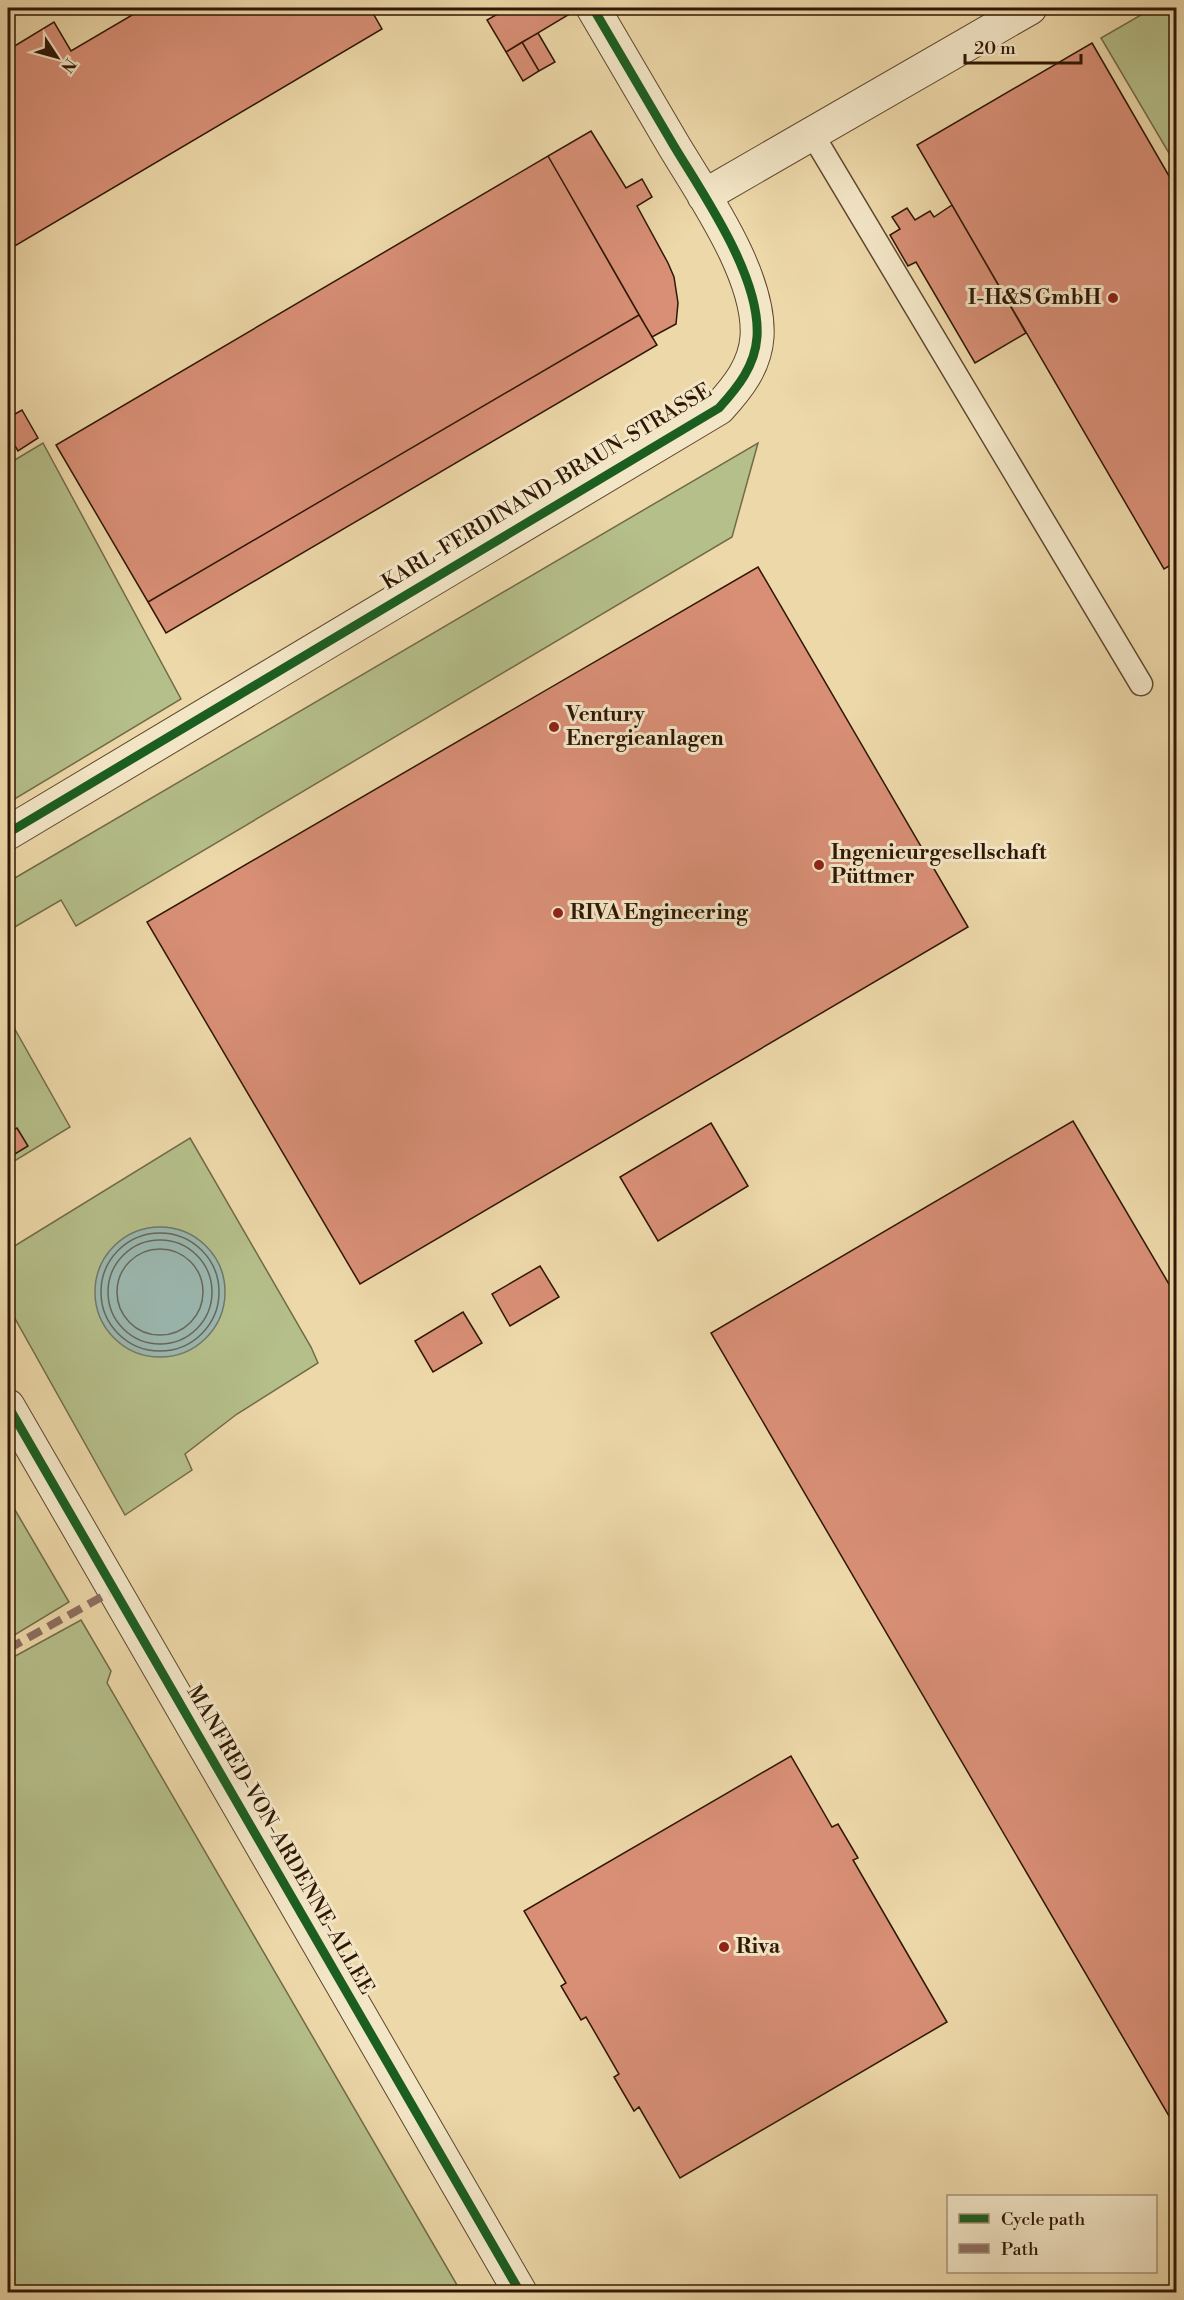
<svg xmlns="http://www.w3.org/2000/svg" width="1184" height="2300" viewBox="0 0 1184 2300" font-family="'Libre Bodoni',serif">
  <rect width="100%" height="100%" fill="#edd8a9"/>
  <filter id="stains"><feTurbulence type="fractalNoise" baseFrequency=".00333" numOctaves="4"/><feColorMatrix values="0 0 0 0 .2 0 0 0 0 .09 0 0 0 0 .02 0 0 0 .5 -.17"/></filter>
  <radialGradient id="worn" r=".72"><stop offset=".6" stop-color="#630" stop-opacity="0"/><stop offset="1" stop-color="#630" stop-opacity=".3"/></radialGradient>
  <path fill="#b5bf8a" stroke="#726b48" stroke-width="1.5" d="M1153,8H1176V165L1101,38Z
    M43,443L181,699L8,803V464Z
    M758,443L732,537L76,926L61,900L8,931V882Z
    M8,1017L70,1127L8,1165Z
    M190,1138L311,1347L318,1363L237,1414L185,1454L192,1470L125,1515L8,1306V1250Z
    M8,1498L69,1602L8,1639V1497Z
    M81,1620L111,1671L107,1683L457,2285L443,2292H8V1660Z"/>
  <path fill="#9bb8b1" stroke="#70786c" stroke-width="1.5" d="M95 1292a65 65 0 1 1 130 0a65 65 0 1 1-130 0Z"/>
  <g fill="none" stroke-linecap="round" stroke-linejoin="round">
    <path stroke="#65685b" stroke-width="1.5" d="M101 1292a59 59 0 1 1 118 0a59 59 0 1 1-118 0Z
      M108 1292a52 52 0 1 1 104 0a52 52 0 1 1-104 0Z
      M117 1292a43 43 0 1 1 86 0a43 43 0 1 1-86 0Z"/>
  </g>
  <path fill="#d88f76" stroke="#2f1705" stroke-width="1.5" d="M144,8H370L382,29L8,250V50L54,22L71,51Z
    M508,8H571L573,12L506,52L487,20Z
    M538,33L555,62L539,71L522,42Z
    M522,42L539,71L523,81L506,52Z
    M1092,43L1176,188V562L1164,569L917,145Z
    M591,131L626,188L642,179L652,197L637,206L668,263L674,277L678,303L676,324L652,337L548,156Z
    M548,156L639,315L148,602L56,445Z
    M952,205L1026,333L975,363L916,262L908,266L890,235L900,229L892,217L907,208L915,220L930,211L934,217Z
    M639,315L657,345L166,633L148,602Z
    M22,410L38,438L18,451L8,434V418Z
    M758,567L968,927L360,1284L147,922Z
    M1073,1121L1176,1296V2128L711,1333Z
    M711,1123L748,1186L658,1241L620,1177Z
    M17,1128L28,1146L10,1157L8,1134Z
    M540,1266L559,1297L510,1326L492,1294Z
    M463,1312L482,1343L433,1372L415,1341Z
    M791,1756L832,1827L838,1824L858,1858L853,1860L947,2022L680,2178L639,2107L634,2111L614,2077L619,2074L586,2017L581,2020L561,1986L566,1983L524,1911Z"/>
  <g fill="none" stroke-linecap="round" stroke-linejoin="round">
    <g stroke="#5e472e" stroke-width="25">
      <path id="service" d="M811,132L1141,684"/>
    </g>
    <g stroke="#5e472e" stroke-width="35">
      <path id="minor" d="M704,196L1030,8
        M8,833L719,408C738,387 755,366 757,337C761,277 704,196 674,146C647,100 620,54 593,8
        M8,1406L520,2292"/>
    </g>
    <use href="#service" stroke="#f3e6c7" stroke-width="22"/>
    <use href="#minor" stroke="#f3e6c7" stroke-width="33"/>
    <path stroke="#8d6e63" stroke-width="8" stroke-dasharray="15 8" stroke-linecap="butt" d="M8,1649L114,1590"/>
    <g stroke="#f3e6c7" stroke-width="13">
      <path id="cycleway" d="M8,833L719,408C738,387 755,366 757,337C761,277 704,196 674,146C647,100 620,54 593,8
        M8,1406L520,2292"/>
    </g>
    <use href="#cycleway" stroke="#1b5e20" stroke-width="9"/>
  </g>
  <g fill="#8f2418" stroke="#f3e6c7" stroke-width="2">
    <circle cx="1113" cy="298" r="6"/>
    <circle cx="554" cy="727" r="6"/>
    <circle cx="819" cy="865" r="6"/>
    <circle cx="558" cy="913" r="6"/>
    <circle cx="724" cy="1947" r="6"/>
  </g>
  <g text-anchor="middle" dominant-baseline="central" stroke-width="6" stroke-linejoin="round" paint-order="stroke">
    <g font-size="21" font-weight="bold" fill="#2f1705" stroke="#f3e6c7" text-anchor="start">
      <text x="1101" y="298" text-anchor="end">I-H&amp;S GmbH</text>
      <text x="566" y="715">Ventury<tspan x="566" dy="24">Energieanlagen</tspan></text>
      <text x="831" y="853">Ingenieurgesellschaft<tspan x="831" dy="24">Püttmer</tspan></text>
      <text x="570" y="913">RIVA Engineering</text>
      <text x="736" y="1947">Riva</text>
    </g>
    <g font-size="21" fill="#2f1705" stroke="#f3e6c7">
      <text transform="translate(547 487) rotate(-31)">KARL-FERDINAND-BRAUN-STRASSE</text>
      <text transform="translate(280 1840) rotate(60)">MANFRED-VON-ARDENNE-ALLEE</text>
    </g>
  </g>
  <rect width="1184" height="2300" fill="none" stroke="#edd8a9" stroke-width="30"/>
  <rect x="9" y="9" width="1166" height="2282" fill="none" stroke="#2f1705" stroke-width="3"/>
  <rect x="15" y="15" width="1154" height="2270" fill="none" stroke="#2f1705" stroke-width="1.5"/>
  <rect x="947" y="2195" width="210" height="78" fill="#f3e6c7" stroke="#a59379" stroke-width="1.5"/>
  <rect x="959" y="2214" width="30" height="9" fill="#1b5e20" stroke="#a59379" stroke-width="1.5"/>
  <text x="1001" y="2225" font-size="18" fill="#2f1705">Cycle path</text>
  <rect x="959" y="2244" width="30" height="9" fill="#8d6e63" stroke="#a59379" stroke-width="1.5"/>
  <text x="1001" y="2255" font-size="18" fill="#2f1705">Path</text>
  <g transform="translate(57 57) rotate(126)" stroke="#f3e6c7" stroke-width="4.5" paint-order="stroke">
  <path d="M0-4.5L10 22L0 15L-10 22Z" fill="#2f1705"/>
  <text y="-9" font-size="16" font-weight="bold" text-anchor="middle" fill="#2f1705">N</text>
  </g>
  <path d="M965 54v9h116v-9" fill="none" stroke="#2f1705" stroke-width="3"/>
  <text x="974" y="54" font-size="18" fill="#2f1705" stroke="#f3e6c7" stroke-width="4.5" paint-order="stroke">20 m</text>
  <rect width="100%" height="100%" filter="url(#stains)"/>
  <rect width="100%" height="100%" fill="url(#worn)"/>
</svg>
